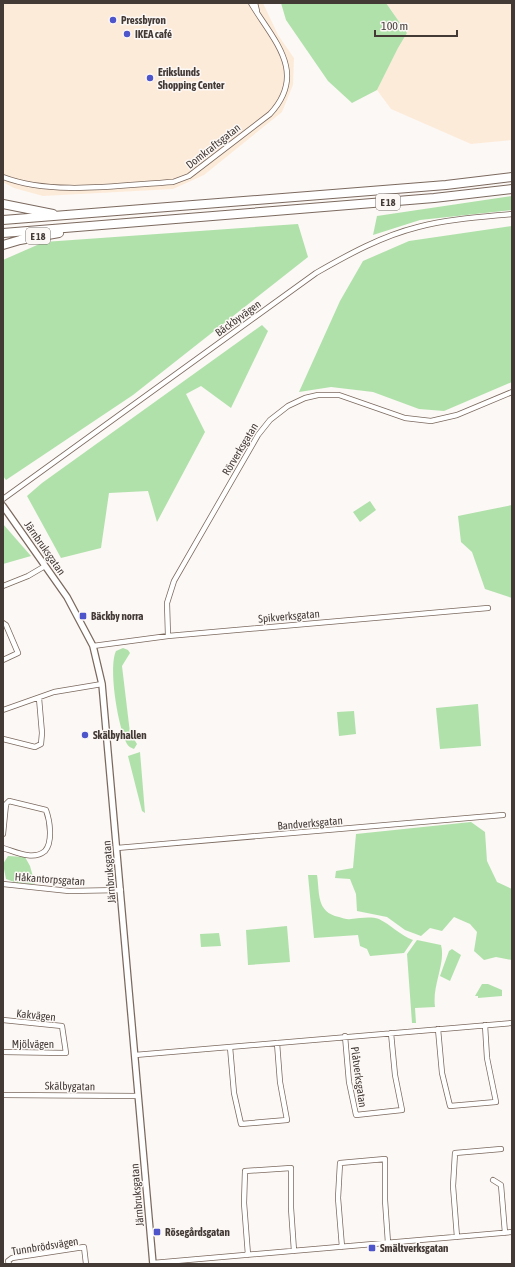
<svg xmlns="http://www.w3.org/2000/svg" width="515" height="1267" viewBox="0 0 515 1267" font-family="'Asap Condensed',sans-serif">
  <rect width="100%" height="100%" fill="#fcf8f5"/>
  <path fill="#fdebda" d="M3,3H263L278,35L294,58L293,85L282,112L204,175L173,189L43,196L14,188L3,182Z
    M386,3H512V140L471,144L391,109L377,90L398,48L407,33Z"/>
  <path fill="#b0e1aa" d="M281,3H386L407,33L398,48L377,90L352,103L328,81L286,20Z
    M512,196V210L420,220L373,235L377,216Z
    M298,224L308,257L133,395L6,480L3,476V260L44,242Z
    M512,226V382L444,411L419,409L373,392L331,387L299,392L340,301L363,261L409,241Z
    M262,325L268,331L231,408L201,386L186,394L205,432L157,522L148,491L109,493L101,548L61,558L27,496L42,483Z
    M370,501L376,510L360,522L353,512Z
    M512,505V598L485,589L472,552L461,542L458,516Z
    M3,524L31,556L3,564Z
    M123,648L128,650L130,653L122,666L130,733L137,744L134,749C131,748 128,746 127,744C118,727 108,668 116,651Z
    M478,704L481,746L440,749L436,708Z
    M354,711L356,734L339,736L337,712Z
    M140,752L145,813L142,811L128,756Z
    M471,822L485,832L487,861L497,882L512,889V960L496,957L484,960L474,951L477,932L470,924L454,917L442,931L430,928L421,936L405,930L387,917L357,911L356,894L350,879L335,878L336,871L353,868L356,834Z
    M8,856L25,857L30,866L35,884L17,883L6,879L3,864Z
    M308,875H317C320,894 316,912 339,917C343,918 347,920 351,919C361,918 370,916 379,919C391,925 400,935 413,940L404,953L370,956L367,949L360,946L358,935L314,938Z
    M287,926L290,962L248,965L246,930Z
    M219,933L221,946L201,947L200,934Z
    M417,940L441,945C446,963 432,985 435,1007L415,1008L416,1023H412L407,954Z
    M452,949L461,955L450,981L440,976L449,951Z
    M482,984H488L502,990V996L478,998V996H475Z"/>
  <g fill="none" stroke-linecap="round" stroke-linejoin="round">
    <g stroke="#7b695e" stroke-width="6">
      <path id="minor" d="M255,3L257,11
        M3,177C53,196 120,185 173,182L189,176L270,114C309,72 272,39 251,3
        M3,499L316,273C349,254 382,236 418,227C449,219 481,217 512,214
        M3,586L28,576L45,566
        M3,623L6,625L18,653L3,660
        M168,636L167,603L174,581L258,435L270,420L288,406L305,398L318,395H339L405,418L431,421L457,415L512,392
        M93,646L168,636L488,608
        M3,710L54,692L102,684
        M3,739L35,747L41,744L42,733L39,698
        M3,834L6,804L9,801L46,810C50,821 53,842 45,851C33,861 16,852 3,848
        M117,848L503,815
        M3,884L69,891L121,890
        M3,1020L62,1026L66,1053L3,1052
        M438,1029L442,1073L450,1106L496,1102L487,1058L485,1025
        M345,1036L349,1082L356,1115L402,1110L395,1075L391,1033
        M230,1047L234,1093L241,1124L287,1120L280,1082L277,1043
        M135,1055L512,1023
        M3,1095L138,1096
        M493,1180L501,1185L505,1233
        M457,1237L453,1186L455,1153L501,1149
        M342,1247L338,1198L340,1163L385,1159V1200L388,1243
        M248,1255L244,1203L245,1171L291,1168V1208L294,1251
        M153,1263L512,1232
        M9,1264L8,1261L12,1258L84,1247L86,1264"/>
    </g>
    <g stroke="#7b695e" stroke-width="8">
      <path id="tertiary" d="M3,506L67,597L93,646L102,684L153,1264"/>
    </g>
    <g stroke="#7b695e" stroke-width="10">
      <path id="motorway" d="M3,204L53,214
        M3,220L446,185L512,177
        M3,233L434,198L512,189
        M3,245L20,240L59,233"/>
    </g>
    <use href="#minor" stroke="#fff" stroke-width="4.5"/>
    <use href="#tertiary" stroke="#fff" stroke-width="5.5"/>
    <use href="#motorway" stroke="#fff" stroke-width="8"/>
  </g>
  <g fill="#4e55cb" stroke="#fcf8f5" stroke-width="1.5">
    <circle cx="113" cy="20" r="4"/>
    <circle cx="127" cy="34" r="4"/>
    <circle cx="150" cy="78" r="4"/>
    <rect x="79" y="612" width="8" height="8" rx="2"/>
    <circle cx="85" cy="735" r="4"/>
    <rect x="153" y="1228" width="8" height="8" rx="2"/>
    <rect x="368" y="1244" width="8" height="8" rx="2"/>
  </g>
  <g text-anchor="middle" dominant-baseline="central" stroke-width="3" stroke-linejoin="round" paint-order="stroke">
    <g fill="#fcf8f5" stroke="#7a736f" stroke-width="1">
      <rect x="376" y="194" width="24" height="16" rx="3"/>
      <rect x="26" y="228" width="24" height="16" rx="3"/>
    </g>
    <g font-size="10" font-weight="bold" fill="#433a36">
      <text x="388" y="202">E 18</text>
      <text x="38" y="236">E 18</text>
    </g>
    <g font-size="11" font-weight="bold" fill="#433a36" stroke="#fcf8f5" text-anchor="start">
      <text x="121" y="20">Pressbyron</text>
      <text x="135" y="34">IKEA café</text>
      <text x="158" y="72">Erikslunds<tspan x="158" dy="13">Shopping Center</tspan></text>
      <text x="91" y="616">Bäckby norra</text>
      <text x="93" y="735">Skälbyhallen</text>
      <text x="165" y="1232">Rösegårdsgatan</text>
      <text x="380" y="1248">Smältverksgatan</text>
    </g>
    <g font-size="11" fill="#433a36" stroke="#fcf8f5">
      <text transform="translate(213 146) rotate(-38)">Domkraftsgatan</text>
      <text transform="translate(238 318) rotate(-36)">Bäckbyvägen</text>
      <text transform="translate(240 449) rotate(-59)">Rörverksgatan</text>
      <text transform="translate(45 548) rotate(55)">Järnbruksgatan</text>
      <text transform="translate(289 616) rotate(-5)">Spikverksgatan</text>
      <text transform="translate(310 823) rotate(-5)">Bandverksgatan</text>
      <text transform="translate(109 872) rotate(-95)">Järnbruksgatan</text>
      <text transform="translate(50 879) rotate(4)">Håkantorpsgatan</text>
      <text transform="translate(36 1015) rotate(6)">Kakvägen</text>
      <text x="33" y="1044">Mjölvägen</text>
      <text transform="translate(359 1077) rotate(82)">Plåtverksgatan</text>
      <text transform="translate(70 1086) rotate(1)">Skälbygatan</text>
      <text transform="translate(137 1195) rotate(-95)">Järnbruksgatan</text>
      <text transform="translate(45 1246) rotate(-9)">Tunnbrödsvägen</text>
    </g>
  </g>
  <rect width="515" height="1267" fill="none" stroke="#433a36" stroke-width="8"/>
  <path d="M375 30v6h82v-6" fill="none" stroke="#433a36" stroke-width="2"/>
  <text x="381" y="30" font-size="12" fill="#433a36" stroke="#fcf8f5" stroke-width="3" paint-order="stroke">100 m</text>
</svg>
